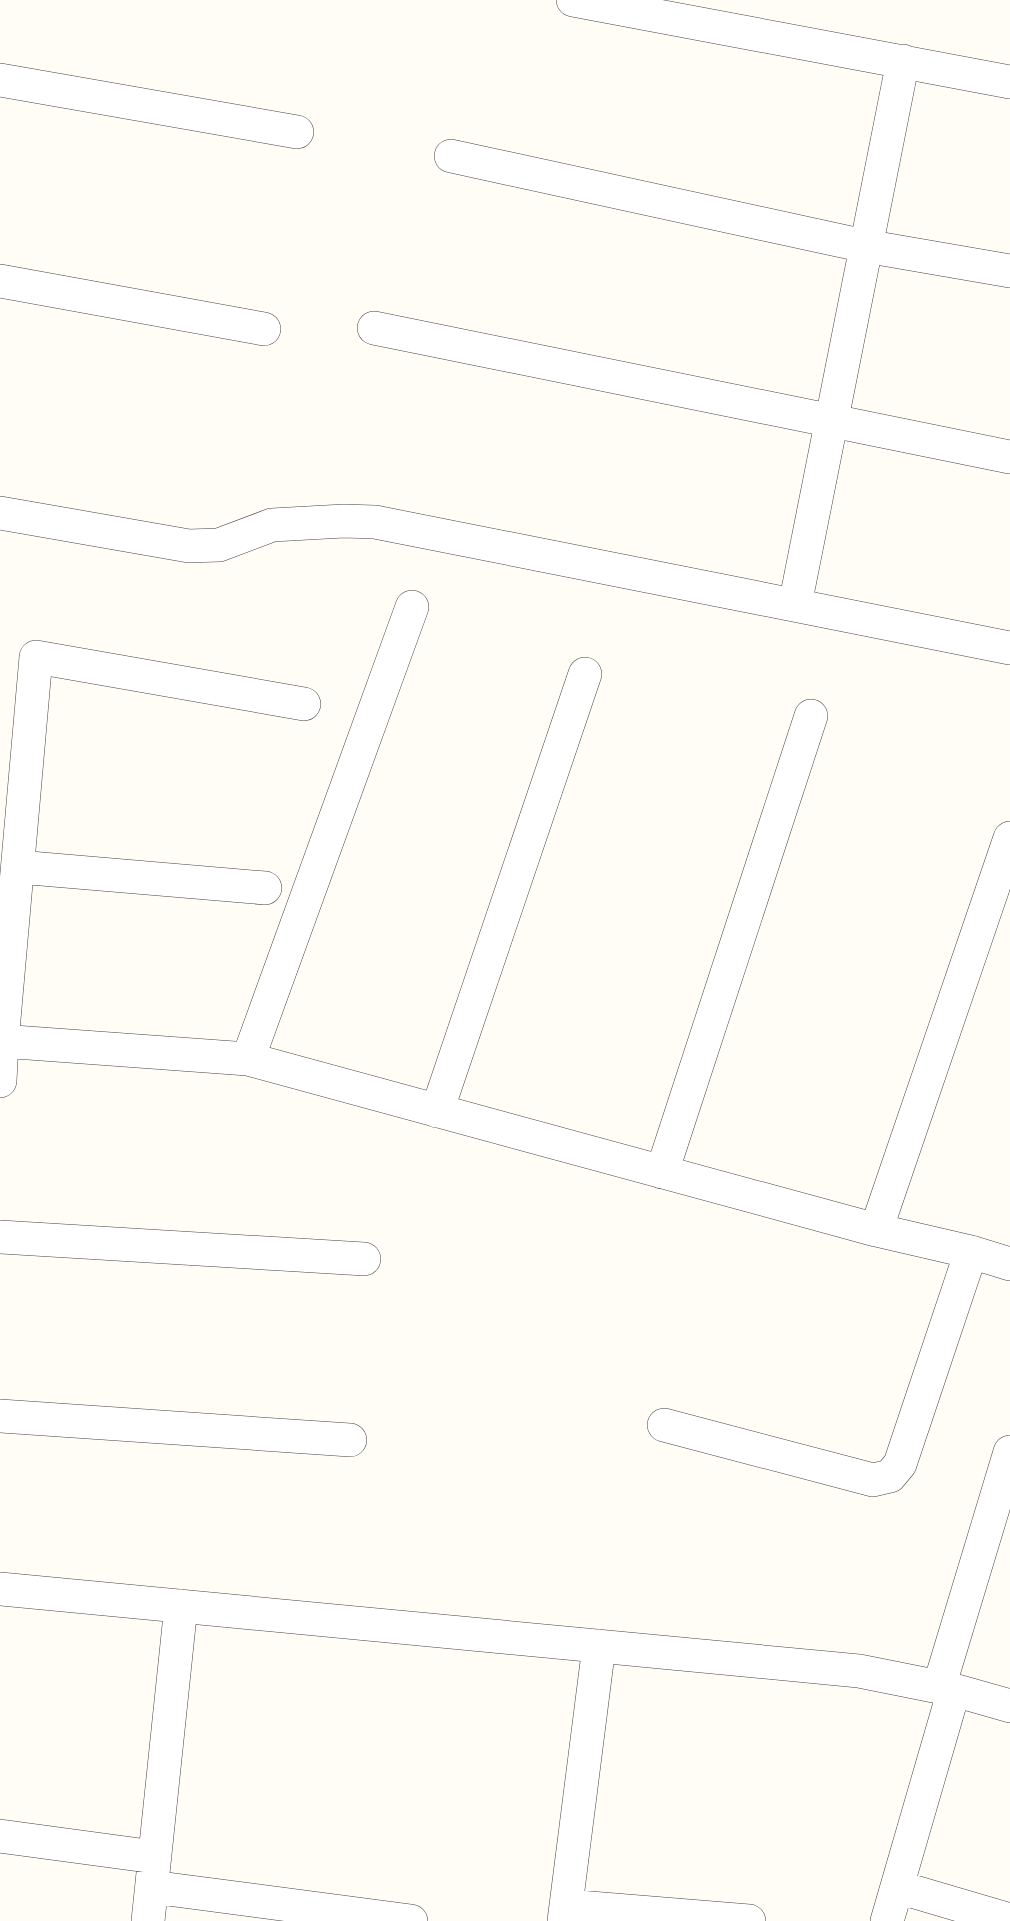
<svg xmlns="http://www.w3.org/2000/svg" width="1010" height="1921" viewBox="0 0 1010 1921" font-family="'Libre Baskerville',serif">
  <rect width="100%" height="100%" fill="#fffdf5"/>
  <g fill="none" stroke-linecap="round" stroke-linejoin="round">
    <g stroke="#444" stroke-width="34">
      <path id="minor" d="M573,0L1010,82
        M0,80L297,132
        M451,156L865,246L1010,271
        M0,281L264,329
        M374,328L1010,457
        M0,513L189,546L219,545L272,525L344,521L375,522L1010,648
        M795,605L903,61
        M18,867L265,888
        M0,1041L248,1059L876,1230L971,1252L1010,1264
        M248,1059L412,607
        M0,1081L2,1042L36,657L304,704
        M437,1111L585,674
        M662,1172L811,716
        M876,1230L1010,838
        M0,1237L364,1259
        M0,1416L350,1440
        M664,1425L873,1480L890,1476L900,1464L971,1252
        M0,1589L859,1671L954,1690L1010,1706
        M939,1687L1010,1452
        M0,1836L155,1857
        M152,1887L411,1921
        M898,1887L1010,1920
        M566,1906L749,1921
        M148,1921L181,1606
        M564,1921L599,1646
        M887,1921L954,1690"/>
    </g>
    <use href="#minor" stroke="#fff" stroke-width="33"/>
  </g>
</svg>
